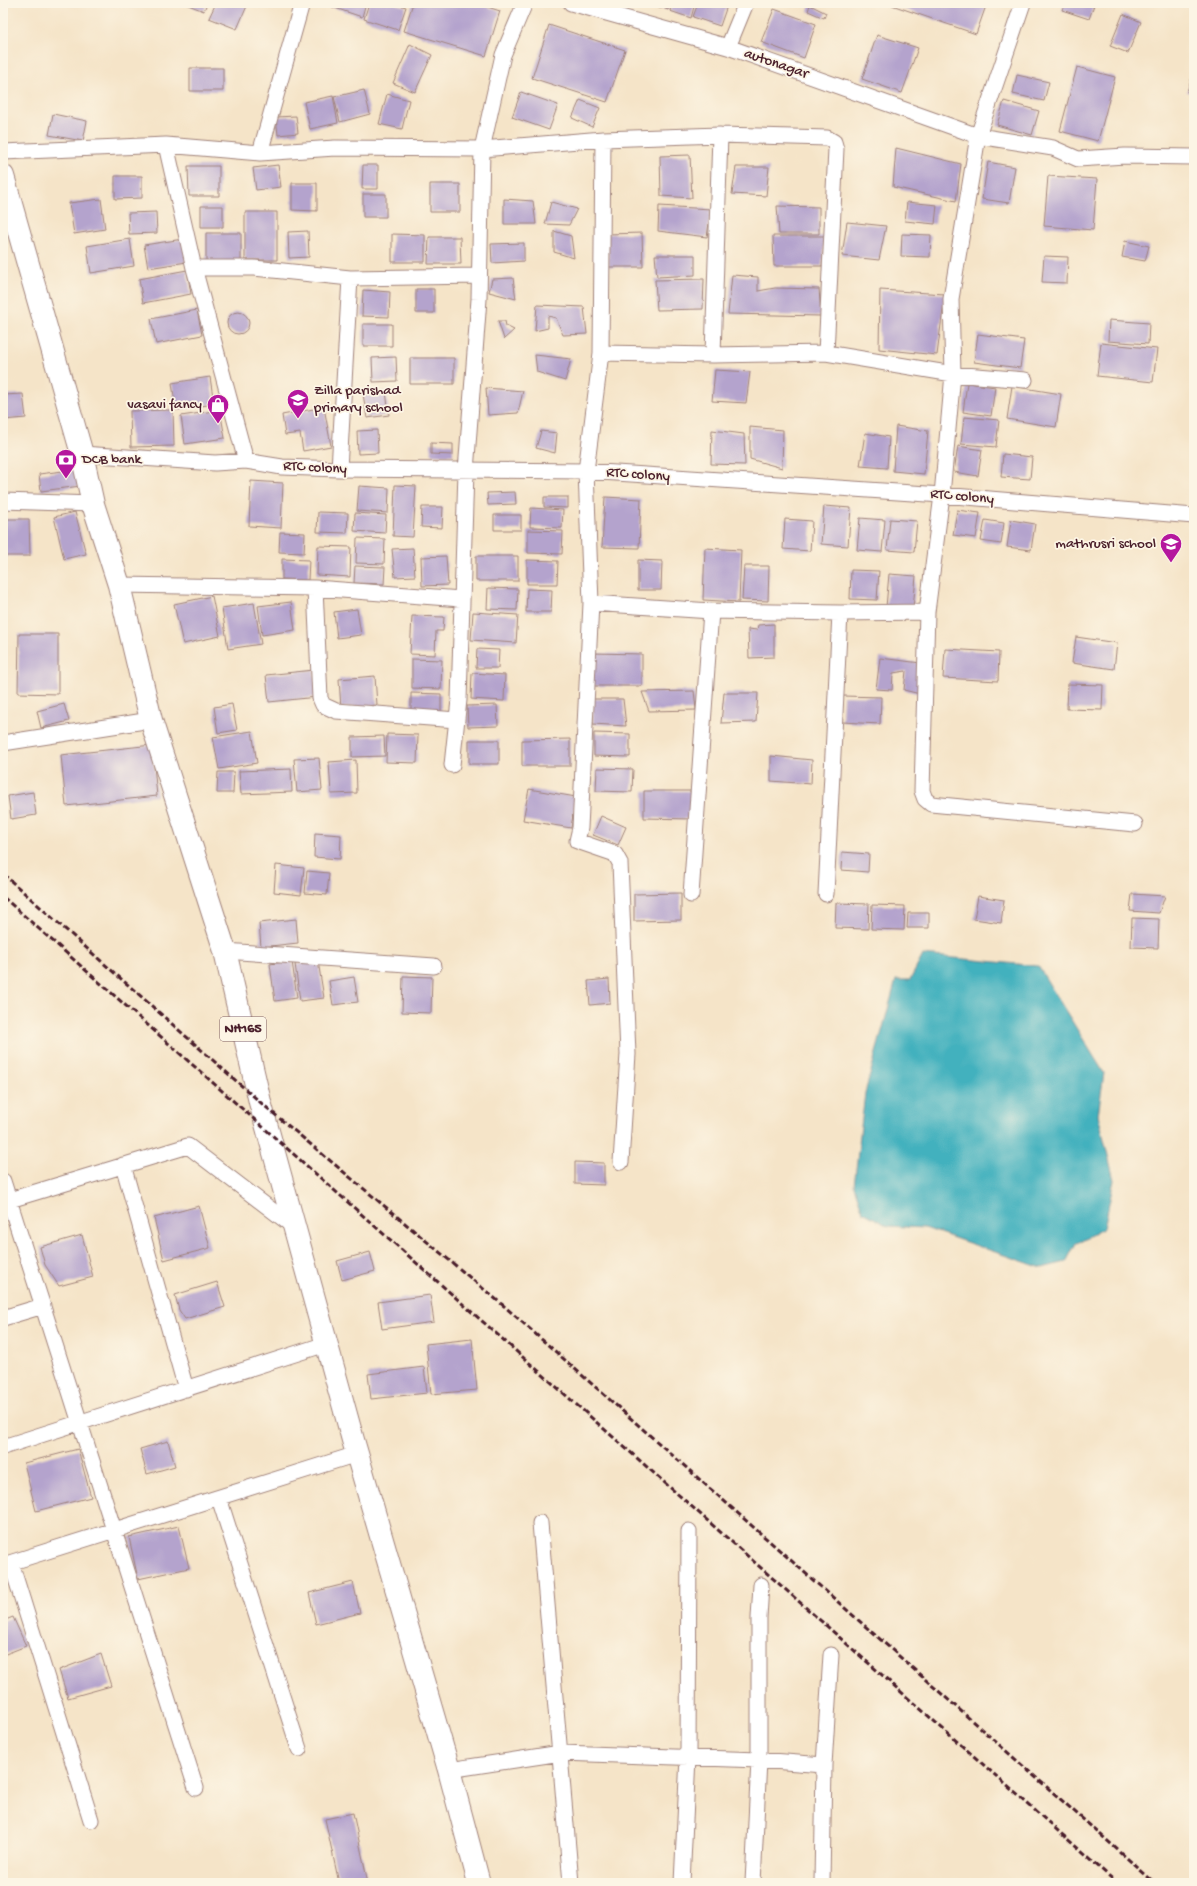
<svg xmlns="http://www.w3.org/2000/svg" width="1197" height="1886" viewBox="0 0 1197 1886" font-family="'Gochi Hand',sans-serif">
  <rect width="100%" height="100%" fill="#fcf5e5"/>
  <filter id="ink" filterUnits="userSpaceOnUse"><feTurbulence type="fractalNoise" baseFrequency=".025" numOctaves="2"/><feDisplacementMap in="SourceGraphic" scale="8" xChannelSelector="R" yChannelSelector="G"/><feConvolveMatrix kernelMatrix="1 2 1 2 8 2 1 2 1" color-interpolation-filters="sRGB"/></filter>
  <filter id="wash" filterUnits="userSpaceOnUse"><feTurbulence type="fractalNoise" baseFrequency=".012" numOctaves="4" result="noise"/><feDisplacementMap in="SourceGraphic" scale="16" xChannelSelector="R" yChannelSelector="G"/><feGaussianBlur stdDeviation="0.9" result="paint"/><feColorMatrix in="noise" values="0 0 0 0 0 0 0 0 0 0 0 0 0 0 0 0 0 1.4 0 .05"/><feComposite in="paint" operator="in"/></filter>
  <g filter="url(#wash)">
    <rect width="100%" height="100%" fill="#f5e4c8"/>
    <path fill="#42b1be" stroke="#466874" d="M923,955L1038,966L1104,1073L1098,1115L1114,1180L1104,1228L1076,1243L1066,1262L1042,1268L925,1228L888,1226L863,1212L854,1186L865,1093L896,980H910Z"/>
    <g id="blocks">
      <path fill="#b4a3cd" d="M183,3H207L204,11Z
        M216,3H239L247,6L237,29L209,18Z
        M334,3H366L362,17L332,7Z
        M369,3H393L406,7L398,30L364,19Z
        M413,3H475L500,11L486,56L404,31Z
        M647,3H670L668,10Z
        M672,3H695L691,18L670,11Z
        M698,3H728L720,26L693,17Z
        M886,3H987L976,34Z
        M1065,3H1088L1094,5L1089,19L1062,10Z
        M810,5L826,13L824,18L808,11Z
        M774,9L816,24L804,58L761,42Z
        M1123,14L1141,22L1128,53L1110,46Z
        M549,25L625,50L607,102L532,78Z
        M877,35L918,48L902,93L862,79Z
        M410,44L432,55L415,92L393,83Z
        M1077,67L1115,77L1098,141L1060,131Z
        M190,68H223V91H190Z
        M1194,71V94L1187,92Z
        M1017,75L1049,82L1044,101L1013,94Z
        M364,90L370,114L340,122L334,97Z
        M521,92L558,105L549,130L512,117Z
        M387,94L409,100L402,129L379,124Z
        M333,96L338,123L310,129L304,102Z
        M580,100L600,108L592,127L572,118Z
        M1004,101L1039,111L1032,135L997,125Z
        M53,114L87,121L83,141L49,135Z
        M296,116L298,133L278,135L276,117Z
        M896,148L961,164L956,201L893,187Z
        M690,155L692,198L661,196L660,156Z
        M988,162L1015,167L1009,203L982,199Z
        M278,165L281,187L256,190L253,168Z
        M363,165H378V189H362Z
        M188,166H219V196H189Z
        M736,167H769L766,196L732,194Z
        M115,176H142V198L115,199Z
        M1048,176L1097,179L1093,230L1044,226Z
        M292,183H317V211L292,210Z
        M430,184H460V212H430Z
        M363,194H386V217H363Z
        M101,199L105,229L74,234L69,203Z
        M504,199L533,201L536,224H504Z
        M551,202L577,209L569,225L545,224Z
        M907,202L937,205L935,224L905,221Z
        M201,206H223V227H201Z
        M659,206L711,209L707,237L658,231Z
        M777,206L819,207V234H779Z
        M156,212L157,233L129,234L128,213Z
        M245,212H277V260H245Z
        M847,222L886,226L879,260L842,256Z
        M308,231L309,257L289,258L288,232Z
        M554,231L571,236L574,258L554,252Z
        M206,233H241V262L206,263Z
        M642,233L643,267H609L607,234Z
        M392,234L425,235V262H392Z
        M902,234L931,235L930,257L901,256Z
        M773,236H825L822,266H774Z
        M429,237H460L461,264H428Z
        M130,239L134,266L91,273L87,246Z
        M183,239L187,262L148,268L144,245Z
        M1125,241L1149,246L1145,261L1122,257Z
        M524,243V261L492,263L491,244Z
        M655,255H695V275L657,277Z
        M1044,256L1068,257L1067,283L1042,282Z
        M187,270L191,294L143,303L139,279Z
        M732,275L758,277V291L775,288L819,289L821,316L728,314Z
        M513,278L516,299L489,292L492,279Z
        M704,279L703,309L657,310L655,280Z
        M416,289H434V313H416Z
        M363,290L390,292L389,317L362,316Z
        M880,290L945,294L937,355L879,349Z
        M537,305L584,307L587,334L563,335L556,318L548,316V328L535,331Z
        M197,310L202,335L156,344L151,319Z
        M227 323a11 11 0 1 1 22 0a11 11 0 1 1-22 0Z
        M1109,320L1149,323L1148,344L1108,341Z
        M498,321H505L506,326L514,330L504,339Z
        M363,324H392V346H363Z
        M978,334L1024,340L1020,368L974,362Z
        M1101,343L1157,349L1153,382L1097,376Z
        M535,355L571,359L565,381L537,372Z
        M396,357L397,381L373,382L372,358Z
        M410,358H454V384H410Z
        M715,370L750,372L746,403L712,401Z
        M210,377L214,404L176,410L172,383Z
        M967,383L995,387L991,416L963,412Z
        M1012,386L1061,394L1056,427L1007,419Z
        M486,388L523,391L518,413L488,415Z
        M386,391L389,415L367,418L363,394Z
        M23,394L26,418L3,420V395Z
        M324,407L331,446L303,451L300,433L285,435L282,415Z
        M173,410L174,446L131,447L130,411Z
        M220,410L225,438L185,444L181,416Z
        M964,417L999,420L996,447L961,444Z
        M896,426L928,431L924,474L893,471Z
        M750,427L783,430L782,468L750,459Z
        M377,430L378,453L358,454L357,431Z
        M712,430L744,434L745,465L711,464Z
        M541,431L557,433L555,453L536,448Z
        M865,433L889,437L887,468L860,466Z
        M431,443L453,444V455L431,454Z
        M958,446L982,450L978,476L954,472Z
        M1003,454L1032,457L1030,479L1001,477Z
        M79,469L81,486L41,491L39,474Z
        M251,481L283,483L281,528L249,526Z
        M395,485L416,486L413,537L393,536Z
        M359,486L389,488L388,513L357,511Z
        M515,492L516,504L488,505L487,493Z
        M544,497H568V508L544,507Z
        M605,497L641,499L639,548L602,547Z
        M824,506L851,508L848,546L821,544Z
        M422,507H443L442,528L421,527Z
        M531,508L563,510L562,528L530,527Z
        M957,510L980,513L976,538L953,535Z
        M75,512L86,554L64,559L54,517Z
        M318,512L348,513L347,533L317,532Z
        M355,513L386,515L385,533L354,531Z
        M494,515H521V530H494Z
        M860,518L885,520L882,552L857,550Z
        M3,519H29L30,556H3Z
        M785,519L812,521L810,551L783,549Z
        M890,519L917,521L914,552L887,550Z
        M985,520L1004,523L1001,544L981,541Z
        M1011,520L1035,524L1031,550L1007,547Z
        M528,530L563,531L562,554L528,553Z
        M280,532L305,533L304,553L279,552Z
        M357,538L385,539L384,564L356,563Z
        M318,546L351,547L350,577L317,575Z
        M413,548L415,576L395,577L392,549Z
        M705,548L741,550L739,602L703,600Z
        M446,556L448,585L422,586L421,557Z
        M476,556H518V581H476Z
        M282,559L309,560L308,580L282,579Z
        M527,560L558,561L557,584H527Z
        M638,560L662,561L661,590H638Z
        M355,566L385,567L384,584L354,583Z
        M744,566H769L768,601L742,600Z
        M851,570L879,571L877,600L850,599Z
        M889,574L916,576L913,609L886,607Z
        M488,588L518,589L517,610L487,609Z
        M527,589L552,590L551,612H526Z
        M212,596L220,636L183,644L174,604Z
        M291,602L295,630L262,635L258,606Z
        M254,603L261,644L228,649L222,608Z
        M357,609L361,635L337,638L334,612Z
        M473,612L518,615L516,643L471,640Z
        M412,616L444,617L443,631H436L435,655L410,654Z
        M774,624V657L749,658L748,629L757,630L758,625Z
        M19,634H58V694L18,693Z
        M1076,637L1117,643L1114,669L1072,663Z
        M477,649L499,650L498,668H476Z
        M945,649L999,652L998,681L943,678Z
        M592,653L642,654V686H592Z
        M880,658L921,663L920,694L904,690L906,671L893,673L892,690L876,689Z
        M412,659L442,660L441,689L412,688Z
        M314,670L317,697L269,702L266,675Z
        M472,673L505,675L504,701L471,699Z
        M375,676L377,705L341,708L339,679Z
        M1068,684L1103,685L1102,710L1067,709Z
        M694,691L696,710L649,711L642,692Z
        M411,693L441,694V712H411Z
        M724,693H758L756,722L721,723Z
        M843,696L881,697L880,724L842,722Z
        M593,699H623L626,726L593,724Z
        M64,704L69,721L41,728L37,711Z
        M232,704L237,730L218,733L214,707Z
        M497,705L498,726L468,727L467,706Z
        M252,731L257,763L219,769L213,737Z
        M594,733L630,734V757L594,756Z
        M387,734L418,735L417,763L386,762Z
        M384,736L385,756L352,757V737Z
        M570,739V766H522V740Z
        M469,740H499V764H469Z
        M152,745L157,796L66,806L61,755Z
        M771,756L812,760L811,784L771,781Z
        M319,758L322,790L297,792L294,759Z
        M356,760L357,793L331,794L329,762Z
        M597,768L633,769L632,792L596,791Z
        M291,769L292,792L241,794L239,771Z
        M218,772H234L233,793H217Z
        M529,789L576,797L571,828L523,820Z
        M644,791H692V819L644,818Z
        M33,792L36,815L11,819L8,796Z
        M601,816L626,827L618,845L593,835Z
        M315,833L341,835L340,859L314,857Z
        M842,852L869,854L868,872L841,870Z
        M276,865L304,868L301,895L274,892Z
        M307,871L329,873L327,895L305,893Z
        M681,893V920L634,921V894Z
        M1132,894L1165,896L1159,913L1130,911Z
        M978,896L1004,900L1001,923L974,919Z
        M836,903L869,904L868,929L835,928Z
        M872,905L905,906L904,930L871,929Z
        M908,913H929V928H907Z
        M1132,918L1159,919L1158,948L1131,947Z
        M296,919L298,943L261,947L259,923Z
        M292,961L297,998L275,1001L270,964Z
        M318,961L324,998L300,1001L295,964Z
        M403,976L432,977L431,1013L402,1012Z
        M354,977L358,1002L333,1005L329,981Z
        M609,979L610,1003L590,1005L588,981Z
        M575,1162L604,1163V1185L575,1184Z
        M199,1206L210,1248L164,1260L154,1218Z
        M82,1235L93,1277L59,1286L45,1265L40,1247Z
        M370,1252L375,1271L342,1280L337,1261Z
        M217,1282L225,1307L185,1319L179,1310L175,1295Z
        M430,1295L434,1322L382,1329L378,1302Z
        M472,1339L477,1390L431,1394L426,1344Z
        M424,1367L427,1393L371,1399L368,1374Z
        M168,1441L175,1466L147,1474L140,1449Z
        M78,1449L91,1497L36,1511L24,1463Z
        M179,1526L189,1568L138,1579L129,1537Z
        M353,1582L360,1613L316,1624L309,1593Z
        M13,1617L26,1646L3,1655V1621Z
        M101,1654L111,1686L68,1698L59,1670Z
        M353,1813L368,1883H339L325,1819Z"/>
    </g>
  </g>
  <g filter="url(#ink)">
    <use href="#blocks" fill-opacity="0" stroke="#a0827a" stroke-width="1"/>
    <g fill="none" stroke-linecap="round" stroke-linejoin="round">
      <g stroke="#a0827a" stroke-width="17">
        <path id="street" d="M571,3L728,47L978,136L1053,148L1078,159L1125,156L1194,157
          M1023,3L978,136L951,299L953,374L942,495L927,612L922,791L925,799L931,804L1135,824
          M728,47L746,3
          M603,139L601,353L586,471L591,603L580,828L577,841L615,854L620,863L628,1054L621,1162
          M166,145L194,268L246,461
          M3,152L166,145L260,153L335,148L482,149L603,139L720,135L827,138L834,142L836,149L826,353
          M260,153L302,3
          M194,268H254L350,278L479,276
          M601,353L713,355L826,353L953,374L1025,380
          M713,355L720,135
          M82,454L215,463L246,461L282,467L339,469L586,471L942,495L1194,516
          M339,469L350,278
          M3,501L93,504
          M119,585L315,588L461,599
          M315,588L320,698L323,705L336,711L457,720
          M591,603L711,611L840,613L927,612
          M3,743L151,720
          M452,765L459,700L466,471L479,299L482,149L503,55L525,3
          M826,894L840,613
          M691,895L711,611
          M225,951L434,966
          M123,1165L186,1389
          M3,1181L196,1788
          M3,1202L188,1146L294,1227
          M3,1318L43,1306
          M3,1447L326,1344
          M219,1498L299,1749
          M540,1523L571,1883
          M11,1563L91,1820
          M3,1565L357,1454
          M449,1770L561,1753L759,1760L824,1765
          M682,1883L688,1757L689,1531
          M753,1883L759,1760V1618L761,1585
          M822,1883L824,1765L831,1655"/>
      </g>
      <g stroke="#a0827a" stroke-width="24">
        <path id="highway" d="M3,176L82,454L93,504L119,585L151,720L225,951L260,1102L353,1440L449,1770L479,1883"/>
      </g>
      <use href="#street" stroke="#fff" stroke-width="15"/>
      <use href="#highway" stroke="#fff" stroke-width="22"/>
      <path stroke="#4a1f2b" stroke-width="3" stroke-dasharray="6 3" stroke-linecap="butt" d="M3,874L260,1102L504,1306L1155,1883
        M3,897L1117,1883"/>
    </g>
  </g>
  <defs>
    <g id="school-pin" transform="scale(1.15)"><path d="M0 17L-7.5 6A9.5 9.5 0 1 1 7.5 6Z" fill="#b5179e" stroke="#fcf5e5"/><path d="M0-5L7-2L0 1L-7-2ZM-4 1L0 2.5L4 1V4Q0 6-4 4Z" fill="#fff"/></g>
    <g id="shop-pin" transform="scale(1.15)"><path d="M0 17L-7.5 6A9.5 9.5 0 1 1 7.5 6Z" fill="#b5179e" stroke="#fcf5e5"/><path d="M-5-2.5h2.3a2.7 3.5 0 0 1 5.4 0H5L5.5 6h-11ZM-1.5-2.5h3a1.5 2.3 0 0 0-3 0Z" fill="#fff"/></g>
    <g id="bank-pin" transform="scale(1.15)"><path d="M0 17L-7.5 6A9.5 9.5 0 1 1 7.5 6Z" fill="#b5179e" stroke="#fcf5e5"/><path d="M-6-4H6V4H-6ZM0-2.3a2.3 2.3 0 1 0 0 4.6a2.3 2.3 0 1 0 0-4.6Z" fill="#fff"/></g>
  </defs>
  <g fill-rule="evenodd">
    <use href="#school-pin" x="298" y="400"/>
    <use href="#shop-pin" x="218" y="405"/>
    <use href="#bank-pin" x="66" y="460"/>
    <use href="#school-pin" x="1171" y="544"/>
  </g>
  <g text-anchor="middle" dominant-baseline="central" stroke-width="3.5" stroke-linejoin="round" paint-order="stroke">
    <rect fill="#fcf5e5" stroke="#7f5f63" stroke-width="1" x="220" y="1017" width="46" height="24" rx="3"/>
    <g font-size="14" font-weight="bold" fill="#4a1f2b">
      <text x="243" y="1029">NH165</text>
    </g>
    <g font-size="15" fill="#4a1f2b" stroke="#fcf5e5">
      <text transform="translate(776 64) rotate(19)">autonagar</text>
      <text transform="translate(315 468) rotate(3)">RTC colony</text>
      <text transform="translate(638 475) rotate(4)">RTC colony</text>
      <text transform="translate(962 497) rotate(5)">RTC colony</text>
    </g>
    <g font-size="15" fill="#4a1f2b" stroke="#fcf5e5" text-anchor="start">
      <text x="314" y="391">Zilla parishad<tspan x="314" dy="17">primary school</tspan></text>
      <text x="202" y="405" text-anchor="end">vasavi fancy</text>
      <text x="82" y="460">DCB bank</text>
      <text x="1156" y="544" text-anchor="end">mathrusri school</text>
    </g>
  </g>
  <rect width="1197" height="1886" fill="none" stroke="#fcf5e5" stroke-width="16"/>
</svg>
